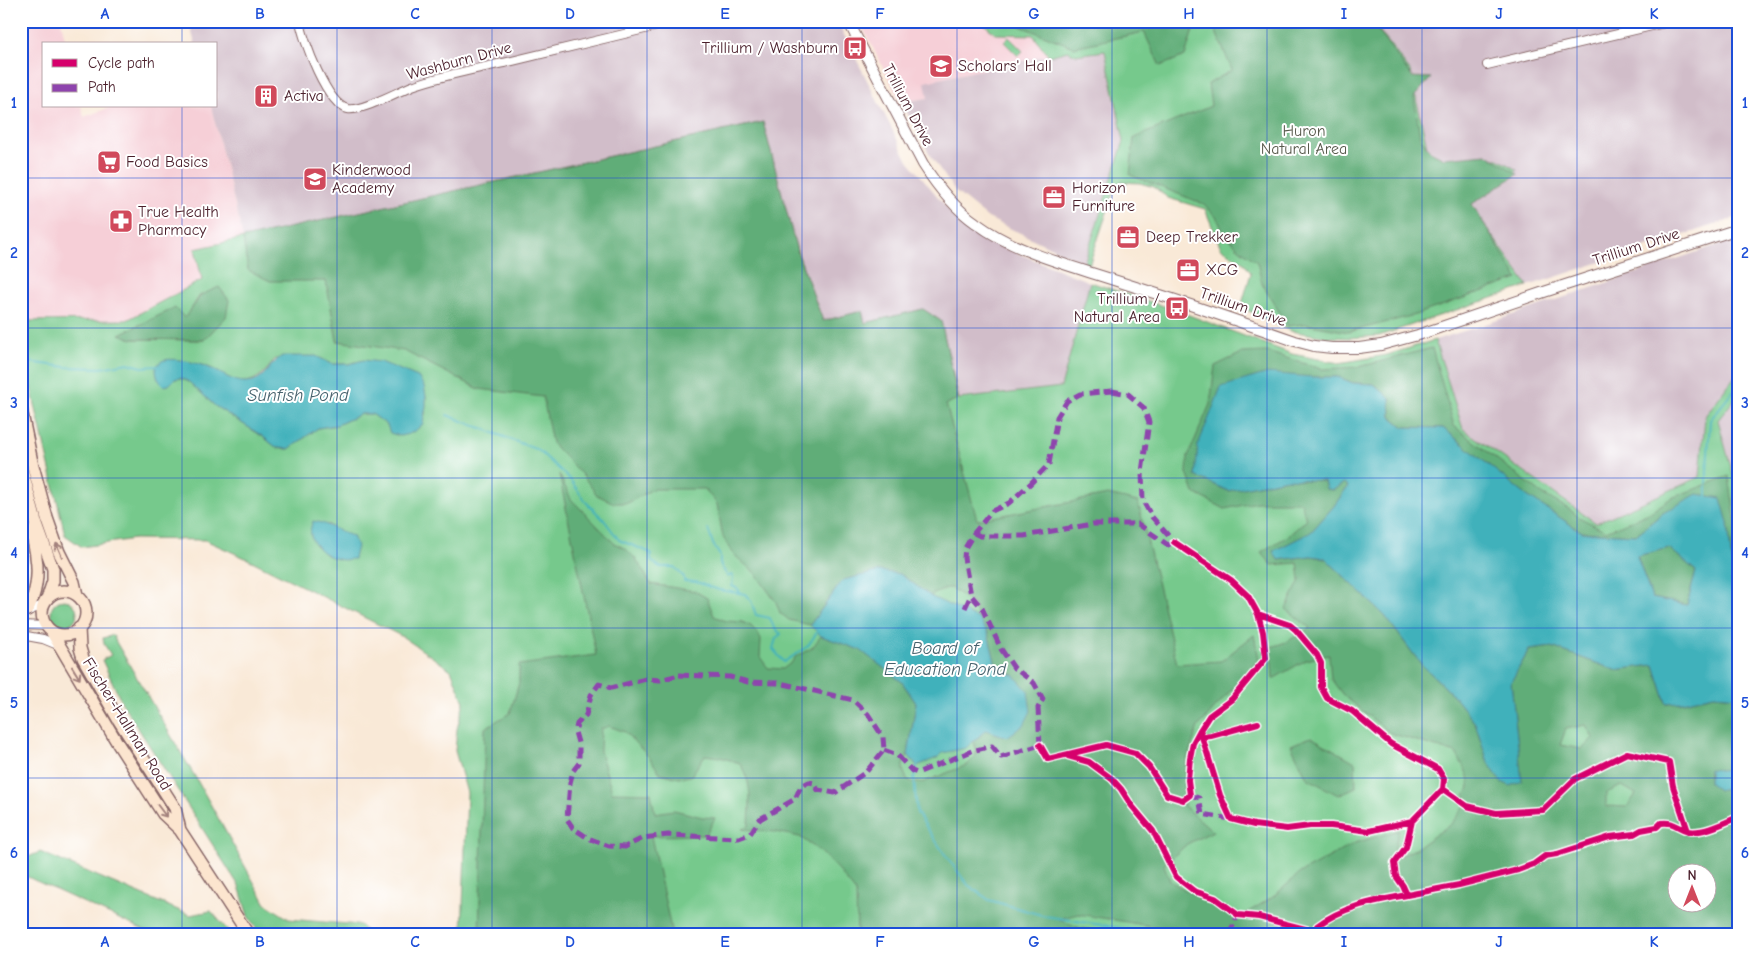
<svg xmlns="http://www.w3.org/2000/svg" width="1759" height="955" viewBox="0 0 1759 955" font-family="'Comic Neue',sans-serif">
  <rect width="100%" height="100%" fill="#fff"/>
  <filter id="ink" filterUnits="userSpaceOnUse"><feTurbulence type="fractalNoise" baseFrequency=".02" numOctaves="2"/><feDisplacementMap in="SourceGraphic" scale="10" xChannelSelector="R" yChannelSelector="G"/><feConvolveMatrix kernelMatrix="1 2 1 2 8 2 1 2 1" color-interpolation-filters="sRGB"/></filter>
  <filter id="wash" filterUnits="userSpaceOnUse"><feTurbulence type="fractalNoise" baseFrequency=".0096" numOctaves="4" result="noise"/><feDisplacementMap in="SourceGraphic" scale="20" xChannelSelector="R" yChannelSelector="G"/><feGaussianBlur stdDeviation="1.12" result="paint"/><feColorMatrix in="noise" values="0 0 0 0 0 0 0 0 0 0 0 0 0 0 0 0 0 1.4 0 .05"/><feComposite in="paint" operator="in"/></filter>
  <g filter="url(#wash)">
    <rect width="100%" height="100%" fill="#f9e9d7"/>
    <path fill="#f6cfd7" d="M21,21H61L66,44H44V106H81L84,117L114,106H211L243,238L229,250L235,281L202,280L127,320L21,321Z
      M859,21H981L995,34L1033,35L1049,56L926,82L928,98L901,102Z"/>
    <path fill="#d1bdc9" d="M189,21H837L907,159L959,223L1002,247L1090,282L1061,387L958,399L941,321L864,323L861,311L823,321L797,251L763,122L243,238L211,106H216V44H195Z
      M1372,21H1738V217L1528,286L1469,203L1516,169L1430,160L1410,71Z
      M1068,51L1076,55L1105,51L1124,141L1084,263L988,218L956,192L932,158L901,102L928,98L925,82Z
      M1738,238V372L1705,416L1700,477L1596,523L1463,429L1435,340L1477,327Z
      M1738,395V493L1718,420Z"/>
    <path fill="#76c98c" stroke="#60745c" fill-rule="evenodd" d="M981,21H1372L1410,71L1430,160L1498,159L1517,170L1469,203L1528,286L1379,336L1349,338L1327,337L1290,331L1241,307L1251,273L1245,264L1221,248L1205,209L1168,198L1154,187L1140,183L1120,182L1115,189L1089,265L1084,263L1124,141L1105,51L1076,55L1068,51L1049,56L1033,35L995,34Z
      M1009,37L1023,51L1018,56L1004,42Z
      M763,122L797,251L823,321L862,311L865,323L923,309L941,321L959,399L1061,387L1090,282L1173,309L1292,354L1339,363L1387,355L1435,340L1463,429L1596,523L1700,477L1705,416L1738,372V395L1718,420L1738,493V934H462L467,793L455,751L457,729L464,702L451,670L403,637L252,561L205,540L134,539L82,547L65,535L21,344V321L127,320L202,280L195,249ZM200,295L204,340L132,339L121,334L185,319ZM275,359H322L332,364H349L355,362L426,396L425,415L387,425L372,414H361L337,425L318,428L289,449L277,448L262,436L215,406L189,382L181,378L175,379L191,362C198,364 206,366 213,369C218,371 222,375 226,378C248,389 263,377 275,359ZM328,524L336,530L343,533L327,556L314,544ZM1676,872H1706V902H1676Z
      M51 613a13 13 0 1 1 26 0a13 13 0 1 1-26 0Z
      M113,635L116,642L197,780L266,904L289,919L360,925L369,934H260L248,916L239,886L122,703L102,660L111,655L104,644L103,638Z
      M40,852L190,915L211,911L231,934H152L21,874V860Z"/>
    <path fill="#60ad78" stroke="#556652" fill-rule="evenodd" d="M1007,21H1371L1412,77L1431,78L1414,97L1420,137L1430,151L1444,158L1486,154L1518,174L1472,204L1518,279L1415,315L1349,332L1305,324L1288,326L1262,284L1257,262L1238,248L1223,231L1217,218L1204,204L1130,175L1134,138L1211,106L1208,84L1232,70L1213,25L1194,27L1185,56L1160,66L1144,32L1074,47Z
      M763,122L797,251L823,321L862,311L865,323L923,309L941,321L958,399L946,404L977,520L1108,495L1138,502L1177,664L1221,661L1254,635L1259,659L1198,727L1185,765L1184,806L1213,831L1187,844L1164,865L1170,881L1199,898L1240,917L1273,897L1300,873L1355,843L1399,830L1392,860L1415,849L1451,824L1469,800L1465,795C1476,782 1462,765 1456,753L1390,733L1343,695L1331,679L1329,655L1306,660L1273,679L1271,647L1286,642L1310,628L1286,609L1300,580L1298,563L1272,565L1261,552L1288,536L1306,520L1301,502H1257L1225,509L1194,493L1187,473L1188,456L1210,404L1215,366L1242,353L1267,352L1322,369L1359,367L1432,348L1454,426L1542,494L1569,509L1579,517L1606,531L1649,513L1671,498L1729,476L1738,538V587L1731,555L1728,523L1663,513L1636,535L1582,532L1527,496L1443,428L1404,427L1391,417L1390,398L1374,384L1353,383L1338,377H1312L1221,387L1215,406L1228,491L1287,479L1324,481L1326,489L1332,490L1344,483L1348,487L1334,506L1311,533L1273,551L1279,560L1311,556L1325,558L1385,616L1421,664L1454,696L1475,723L1488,762L1518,748L1511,682L1529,650L1552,647L1615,670L1654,665L1666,703L1683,702L1714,695L1738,697V774L1720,770H1709V782L1718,790H1738V934H1199L1078,914L1059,919L1080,928L1111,934H857L856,893L840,872L821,852L800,837L776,832L742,829L749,826C750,799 753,787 740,763L720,757L705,755L691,776L679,778L660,773L649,757L625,732L609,726L601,729L600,751L612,792L651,793L655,813L674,810L702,817L715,818L706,835L651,836L672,934H479L485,728L510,713L519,683V665L596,655L559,474L571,499L614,543L626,549L636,559L651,584L695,591L707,598L714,616L726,621L742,622L751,626L758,633L761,639L760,657L768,668L783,669L792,662L795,657L812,648L821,636L860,649L902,682L916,703L908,755L903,764V770L907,779L914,783L924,782L967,765L975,757L976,751L974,741L986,730L1007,737L1014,675L997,669L988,633L979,619L973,604L951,588H947L930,596L900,574L843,580L810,625L789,620L780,613L776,602L755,573L732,553L723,537L717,504L705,489H653L628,503H614L597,495L584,477L552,443L543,397L479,389L404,351L337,341L326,281H270L248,270L243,238ZM1586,725L1593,738L1582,749L1560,745L1566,729ZM1622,786L1636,794L1627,807L1606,806V793ZM1676,872H1706V902H1676Z
      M219,287L229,300L226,317L204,340L132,339L120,334L175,308L185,318L201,295Z
      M1669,548L1696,571L1687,605L1652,598L1637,556Z
      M1311,737L1355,762L1356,787L1338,795L1307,778L1291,745Z"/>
    <path fill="#41b1bb" stroke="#466873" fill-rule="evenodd" d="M282,356H316L332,364H349L363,360L381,362L418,377L424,386L426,396V406L423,424L415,431L409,434L400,436L390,433L387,425L372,414H361L337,425L318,428L289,449L277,448L262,436L215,406L189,382L181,378L175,379L169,385L164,386C157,380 156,375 156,367C158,364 161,361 164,360C176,357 203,364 214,370C227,376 237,385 253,381C266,377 271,362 282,356Z
      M1268,373L1312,377H1338L1353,383L1374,384L1390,398L1391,417L1404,427L1443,428L1527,496L1582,532L1636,535L1663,513L1697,494L1721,498L1728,523L1731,555L1738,587V697L1714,695L1683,702L1666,703L1654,665L1615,670L1552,647L1529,650L1511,682L1522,781L1511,786L1501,782L1488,762L1475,723L1454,696L1421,664L1385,616L1325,558L1311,556L1278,560L1273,551L1311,532L1334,506L1348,486L1344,483L1333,490L1326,489L1324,481L1287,479L1228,491L1195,476L1198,445L1221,387ZM1669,548L1696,571L1687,605L1652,598L1637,556Z
      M313,521C328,523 339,532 353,536L357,546L354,559C349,559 343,561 338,559C321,556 304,538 313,521Z
      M880,571L900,574L932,597L979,619L988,633L997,669L1014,675L1028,691L1031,711L1024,725L1007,737L986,730L966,748L943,753L937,758L917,766L908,755L916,703L902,682L860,650L821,636L810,625L843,580Z
      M1709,769L1720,770L1738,774V790H1718L1709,782Z"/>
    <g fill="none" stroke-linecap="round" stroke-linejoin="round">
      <path stroke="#41b1bb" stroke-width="2" d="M28,362L66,367L101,368L128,363L142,367L157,366
        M447,415L538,450L569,478L586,502L604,520L619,540L651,553V561L660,567H674L684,577V581L696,582L719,590L745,594L751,601L756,615L770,618L774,628L781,634L776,638L773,649L784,662L808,646L817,632
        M1707,498V472L1710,420L1738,385
        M708,529L713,544L720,556V564L728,577L731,575L733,577L732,586L738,589L740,593
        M917,766L914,778L917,813L946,856L968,885L989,900L1045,916L1158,934"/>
    </g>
  </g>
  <g filter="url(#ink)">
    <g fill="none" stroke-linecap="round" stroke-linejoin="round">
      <g stroke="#876667" stroke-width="10">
        <path id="minor" d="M300,21C303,40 327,105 348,109C363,111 397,92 412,86C443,75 476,69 508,62C565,48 621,35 678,21
          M1487,65L1673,21
          M21,614L43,605
          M21,625L46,626
          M21,635L43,639L60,646"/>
      </g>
      <g stroke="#876667" stroke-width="12">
        <path id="tertiary" d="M848,21L923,164C937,186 954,208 976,223C1018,254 1073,266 1123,283C1180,301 1238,321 1295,341L1314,346L1332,348H1359L1381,345L1418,335L1544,292L1738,229"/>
      </g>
      <g stroke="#876667" stroke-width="14">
        <path id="secondary" d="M21,409L32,462L47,518L59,552L74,582L77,595
          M21,465L36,522L53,569V581L48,596
          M42 613a22 22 0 1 1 44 0a22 22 0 1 1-44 0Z
          M27,610C36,595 39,575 36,557C36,551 33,544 33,538C33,533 35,527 36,522
          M79,628L80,648L83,658L118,719L175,808L180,830
          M51,631L118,744L163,814L180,830L248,934"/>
      </g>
      <use href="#minor" stroke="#fff" stroke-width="8"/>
      <use href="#tertiary" stroke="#fff" stroke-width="10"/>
      <use href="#secondary" stroke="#fce5cf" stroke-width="11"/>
      <path stroke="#8e44ad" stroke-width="5" stroke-dasharray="10 5" stroke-linecap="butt" d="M1112,391L1128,394L1144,408L1146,414L1149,422L1142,472L1143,501L1152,517L1174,542L1231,580L1248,596L1258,614L1263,632L1266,658C1255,672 1244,687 1231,699C1224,705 1216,710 1210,716C1189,736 1186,769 1190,795L1183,800L1167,795L1149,767L1135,753L1106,745L1048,759L1040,745L1038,708L1043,699L1034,683L1014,668L1001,649L982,608L971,595L964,558L965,548L974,533L992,511L1009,503L1031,483L1049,464L1057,417L1067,401L1080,394Z
        M974,533L980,536H1024L1093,524H1138L1168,545L1174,542
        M965,608L971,595
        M679,675L730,677L748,682L780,683L853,700L868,714L883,737L884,750L866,772L835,793L818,790L814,783L809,782L801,786L795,799L760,819L750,834L739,838L668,835L643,838L625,847L609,846L588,838L573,828L567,819L570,783L573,771L579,763V746L575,732L577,724L586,715L591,695L599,684L611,688L646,679L660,680Z
        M884,750L897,755L912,771L917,773L972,751L992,746L1001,757L1040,745
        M1190,795L1199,798L1202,814L1231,819
        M1229,934L1238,915"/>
      <g stroke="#fff" stroke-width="9">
        <path id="cycleway" d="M1258,723L1211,736L1203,737L1200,730L1220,795L1231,819L1254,825L1287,829L1310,826H1331L1369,831L1412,821L1443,789L1444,779L1438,769L1391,744L1352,711L1327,698L1321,687V663L1317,655L1296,630L1290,625L1258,614
          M1040,745L1048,759L1106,745L1135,753L1149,767L1167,795L1183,800L1190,795L1188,780L1190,758L1193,743L1200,730L1209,716L1232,699L1266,658L1263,632L1258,614L1248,596L1231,580L1174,542
          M1068,756L1089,762L1112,779L1121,789L1132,806L1153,831L1176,877L1194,891L1215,898L1238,915L1259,917L1317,932
          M1443,789L1467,806L1496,813L1543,810L1575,779L1627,753L1669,762L1673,786L1688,831
          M1407,895L1459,885L1518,870L1534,864L1545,856L1557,854L1610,837L1634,834L1641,830L1657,827L1661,823C1673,821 1678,828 1688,831C1703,834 1724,823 1738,817
          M1318,934L1317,932V926C1343,906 1375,901 1407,895L1403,886L1396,876L1394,863L1406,847L1412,821"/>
      </g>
      <use href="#cycleway" stroke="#d6006c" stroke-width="6"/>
    </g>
    <defs><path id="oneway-shaft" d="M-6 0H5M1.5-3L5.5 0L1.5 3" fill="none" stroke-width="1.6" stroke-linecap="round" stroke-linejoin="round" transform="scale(1.25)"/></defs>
    <g stroke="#a3827d">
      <use href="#oneway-shaft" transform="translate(59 550) rotate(-113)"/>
      <use href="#oneway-shaft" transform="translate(76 673) rotate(58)"/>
      <use href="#oneway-shaft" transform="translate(162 811) rotate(53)"/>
    </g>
  </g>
  <path fill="none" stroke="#1d4ed8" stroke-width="1" stroke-opacity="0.55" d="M182,21V44M337,21V934M492,21V934M647,21V934M802,21V934M957,21V934M1112,21V934M1267,21V934M1422,21V934M1577,21V934M182,106V934M21,178H1738M21,328H1738M21,478H1738M21,628H1738M21,778H1738"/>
  <defs>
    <g id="bus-square" transform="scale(1.25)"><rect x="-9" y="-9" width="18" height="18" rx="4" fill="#d1495b" stroke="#fff"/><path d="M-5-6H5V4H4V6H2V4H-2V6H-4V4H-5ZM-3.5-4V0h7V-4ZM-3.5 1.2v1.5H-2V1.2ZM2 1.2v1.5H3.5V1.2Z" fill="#fff"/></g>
    <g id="school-square" transform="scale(1.25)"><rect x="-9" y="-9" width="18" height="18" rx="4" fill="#d1495b" stroke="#fff"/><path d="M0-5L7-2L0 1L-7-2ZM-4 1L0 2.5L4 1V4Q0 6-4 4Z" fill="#fff"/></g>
    <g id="building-square" transform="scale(1.25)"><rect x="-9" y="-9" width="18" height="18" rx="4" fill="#d1495b" stroke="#fff"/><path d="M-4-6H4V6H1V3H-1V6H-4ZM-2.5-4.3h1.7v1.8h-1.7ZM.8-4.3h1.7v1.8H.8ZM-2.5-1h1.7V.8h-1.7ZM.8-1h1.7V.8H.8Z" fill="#fff"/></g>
    <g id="supermarket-square" transform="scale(1.25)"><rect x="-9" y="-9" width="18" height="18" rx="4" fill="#d1495b" stroke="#fff"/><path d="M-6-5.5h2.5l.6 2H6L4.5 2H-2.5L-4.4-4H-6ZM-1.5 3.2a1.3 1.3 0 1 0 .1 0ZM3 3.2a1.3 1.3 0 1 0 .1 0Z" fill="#fff"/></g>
    <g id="office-square" transform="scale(1.25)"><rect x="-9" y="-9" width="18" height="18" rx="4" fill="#d1495b" stroke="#fff"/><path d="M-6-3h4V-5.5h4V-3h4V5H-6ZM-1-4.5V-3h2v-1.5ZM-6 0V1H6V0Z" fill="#fff"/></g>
    <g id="pharmacy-square" transform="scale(1.25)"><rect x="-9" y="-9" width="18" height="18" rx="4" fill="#d1495b" stroke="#fff"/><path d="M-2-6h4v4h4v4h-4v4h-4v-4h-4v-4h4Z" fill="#fff"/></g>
  </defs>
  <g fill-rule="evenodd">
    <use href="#bus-square" x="855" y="48"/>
    <use href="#school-square" x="941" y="66"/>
    <use href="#building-square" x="266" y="96"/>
    <use href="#supermarket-square" x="109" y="162"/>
    <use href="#school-square" x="315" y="179"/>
    <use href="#office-square" x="1054" y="197"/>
    <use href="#pharmacy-square" x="121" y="221"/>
    <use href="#office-square" x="1128" y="237"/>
    <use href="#office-square" x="1188" y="270"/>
    <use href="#bus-square" x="1177" y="308"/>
  </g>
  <g text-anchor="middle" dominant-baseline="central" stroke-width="4" stroke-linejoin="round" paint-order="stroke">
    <g font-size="16" fill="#4a1f2b" stroke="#fff" text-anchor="start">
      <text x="838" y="48" text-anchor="end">Trillium / Washburn</text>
      <text x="958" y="66">Scholars' Hall</text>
      <text x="284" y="96">Activa</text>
      <text x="126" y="162">Food Basics</text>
      <text x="332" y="170">Kinderwood<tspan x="332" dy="18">Academy</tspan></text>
      <text x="1072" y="188">Horizon<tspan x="1072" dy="18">Furniture</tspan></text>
      <text x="138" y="212">True Health<tspan x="138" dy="18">Pharmacy</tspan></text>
      <text x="1146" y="237">Deep Trekker</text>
      <text x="1206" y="270">XCG</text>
      <text x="1160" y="299" text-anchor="end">Trillium /<tspan x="1160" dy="18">Natural Area</tspan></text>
    </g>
    <g font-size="16" fill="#4a1f2b" stroke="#fff">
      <text transform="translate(459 61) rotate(-15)">Washburn Drive</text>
      <text transform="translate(908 105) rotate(62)">Trillium Drive</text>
      <text transform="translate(1636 247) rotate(-18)">Trillium Drive</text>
      <text transform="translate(1243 307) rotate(19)">Trillium Drive</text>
      <text transform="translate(127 724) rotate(58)">Fischer-Hallman Road</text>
    </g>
    <g font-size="16" fill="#595a4d" stroke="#fff">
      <text x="1304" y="131">Huron<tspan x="1304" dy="18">Natural Area</tspan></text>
    </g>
    <g font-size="18" font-style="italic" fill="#46616c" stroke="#fff">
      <text x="298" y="395">Sunfish Pond</text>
      <text x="945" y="648">Board of<tspan x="945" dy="21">Education Pond</tspan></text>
    </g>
  </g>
  <rect width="1759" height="955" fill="none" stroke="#fff" stroke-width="55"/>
  <rect x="42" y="42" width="175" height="65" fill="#ffffff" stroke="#b7a5aa"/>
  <rect x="52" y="59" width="25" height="8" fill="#d6006c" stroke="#b7a5aa"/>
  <text x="88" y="68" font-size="15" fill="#4a1f2b">Cycle path</text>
  <rect x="52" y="84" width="25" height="8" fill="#8e44ad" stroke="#b7a5aa"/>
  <text x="88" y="92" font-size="15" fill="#4a1f2b">Path</text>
  <g transform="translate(1692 888)"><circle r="24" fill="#ffffff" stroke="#b7a5aa"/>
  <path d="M0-4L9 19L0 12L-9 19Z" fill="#d1495b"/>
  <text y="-8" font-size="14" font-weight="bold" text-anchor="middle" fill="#4a1f2b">N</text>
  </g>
  <rect x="28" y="28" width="1704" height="900" fill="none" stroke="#1d4ed8" stroke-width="2"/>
  <g font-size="16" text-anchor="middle" font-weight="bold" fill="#1d4ed8">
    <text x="105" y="19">A</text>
    <text x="260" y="19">B</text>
    <text x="415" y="19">C</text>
    <text x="570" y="19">D</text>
    <text x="725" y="19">E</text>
    <text x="880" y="19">F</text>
    <text x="1034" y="19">G</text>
    <text x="1189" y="19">H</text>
    <text x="1344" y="19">I</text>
    <text x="1499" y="19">J</text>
    <text x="1654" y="19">K</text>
    <text x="14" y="108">1</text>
    <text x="1745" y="108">1</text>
    <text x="14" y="258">2</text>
    <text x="1745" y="258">2</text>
    <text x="14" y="408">3</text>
    <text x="1745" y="408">3</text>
    <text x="14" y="558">4</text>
    <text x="1745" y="558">4</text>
    <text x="14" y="708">5</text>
    <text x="1745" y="708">5</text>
    <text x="14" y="858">6</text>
    <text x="1745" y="858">6</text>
    <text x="105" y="947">A</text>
    <text x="260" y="947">B</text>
    <text x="415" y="947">C</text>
    <text x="570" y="947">D</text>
    <text x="725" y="947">E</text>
    <text x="880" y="947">F</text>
    <text x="1034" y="947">G</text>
    <text x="1189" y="947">H</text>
    <text x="1344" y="947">I</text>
    <text x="1499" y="947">J</text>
    <text x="1654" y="947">K</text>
  </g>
</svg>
